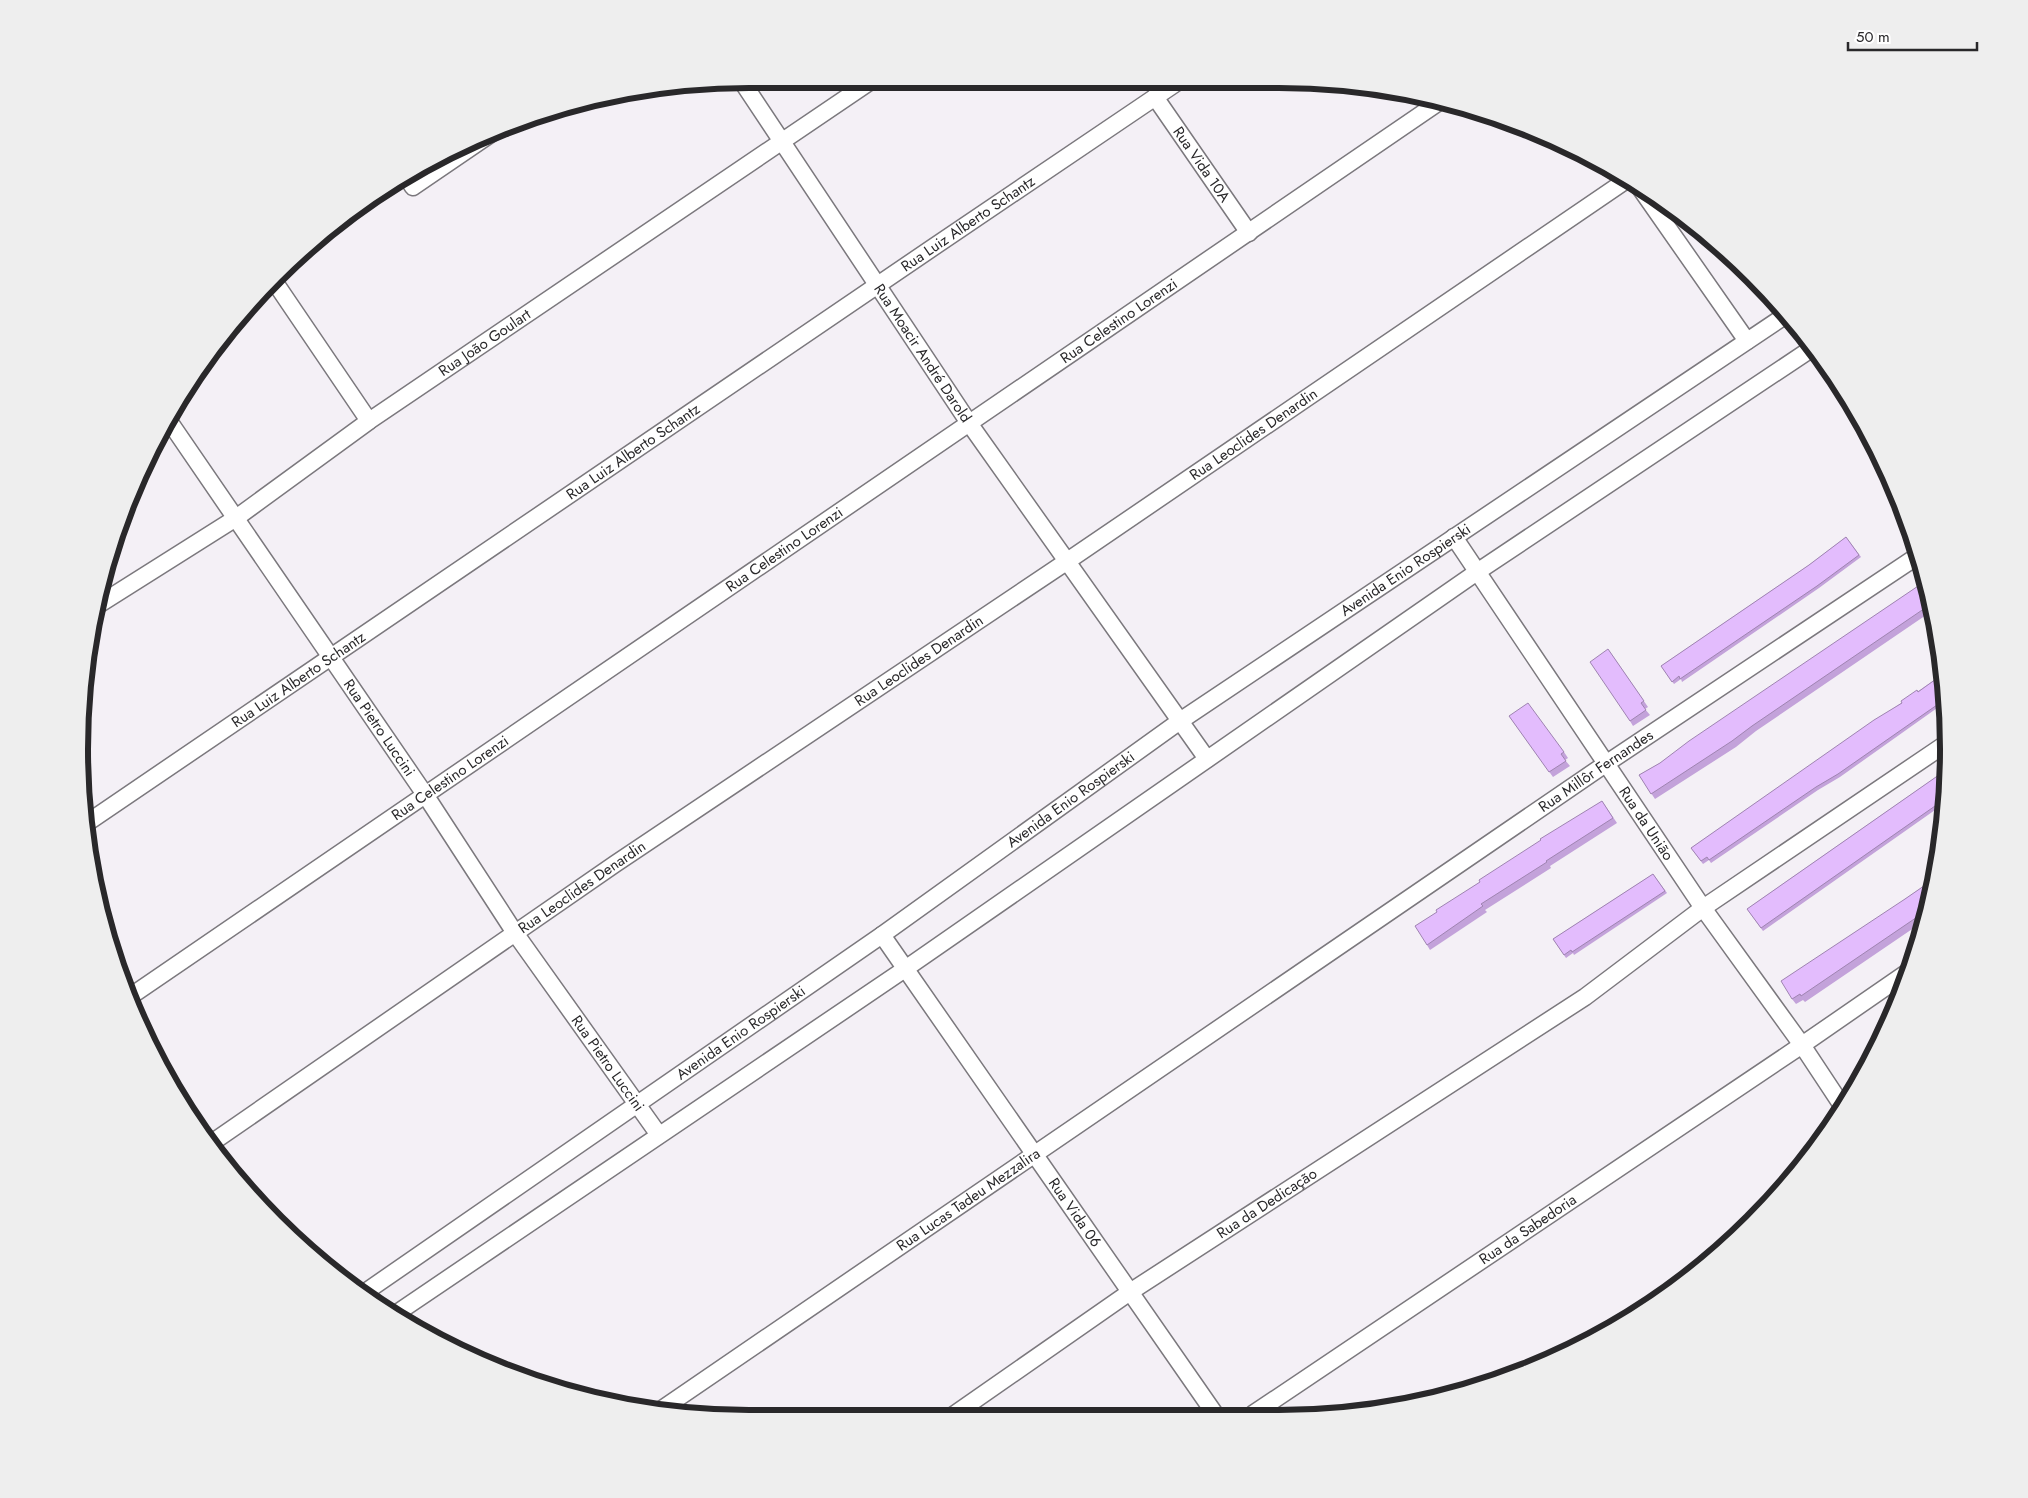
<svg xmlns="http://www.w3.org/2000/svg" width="2028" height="1498" viewBox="0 0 2028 1498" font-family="Jost,sans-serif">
  <rect width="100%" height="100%" fill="#f4f0f6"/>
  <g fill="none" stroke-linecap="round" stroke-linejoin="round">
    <g stroke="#7b787d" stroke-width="19">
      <g id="minor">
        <path id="s1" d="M741,80L969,423L1207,759"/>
        <path id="s2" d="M1155,97L1249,233"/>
        <path d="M406,176L413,187L501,127"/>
        <path d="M1638,185L1747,341"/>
        <path d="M274,281L369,421"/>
        <path id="s3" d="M169,421L426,796L515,933L659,1135"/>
        <path id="s4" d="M1454,537L1703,908L1802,1045L1843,1107"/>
        <path id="s5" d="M95,607L236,518L369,421L874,79"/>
        <path id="s6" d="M84,825C451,577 815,326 1182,79"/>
        <path id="s7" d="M882,935L1215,1414"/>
        <path id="s8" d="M128,998L1442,100"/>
        <path id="s9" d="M210,1144L615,864L1066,562L1628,179"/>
        <path id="s10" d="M364,1293L882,935L1180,721L1786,315"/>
        <path d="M394,1315L905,969L1477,572L1814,347"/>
        <path id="s11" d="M662,1409L1607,763L1919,555"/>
        <path id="s12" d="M1253,1414L1802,1045L1912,969"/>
        <path id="s13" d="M952,1416L1130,1292L1585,997L1703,908L1947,743"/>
      </g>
    </g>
    <use href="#minor" stroke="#fff" stroke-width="16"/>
  </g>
  <path fill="#c3a2da" d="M1846,537L1861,557L1819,588L1682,682L1681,679L1674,684L1661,666L1809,565Z
    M1927,580L1932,611L1756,731L1736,747L1655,799L1639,775L1660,763Z
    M1608,649L1648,707L1645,709L1650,715L1633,726L1630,721Z
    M1943,674L1947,701L1840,777L1818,790L1711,863L1709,860L1703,864L1691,848Z
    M1509,716L1564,752L1568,758L1565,760L1570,766L1553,777Z
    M1946,770L1945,803L1763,931L1747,909Z
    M1602,801L1617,823L1550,866L1551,868L1485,910L1487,912L1430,950L1427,945L1437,912L1480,882Z
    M1653,874L1667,893L1574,955L1573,953L1566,958L1553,939Z
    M1934,879L1924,921L1805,1002L1803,1000L1796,1004L1792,999L1905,899Z"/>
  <path fill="#e3bcfd" stroke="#9f84b1" d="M1846,537L1859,555L1817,586L1680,679L1679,676L1672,682L1661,666L1809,565Z
    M1927,580L1931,604L1752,726L1732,741L1651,794L1639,775L1660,763L1689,741Z
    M1608,649L1644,701L1641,703L1646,710L1630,721L1590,662Z
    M1943,674L1947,698L1838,774L1816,787L1709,860L1707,857L1701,861L1691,848L1874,720L1902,703L1901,701L1917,690L1918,692Z
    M1528,703L1564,752L1561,754L1566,761L1549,772L1509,716Z
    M1946,770L1945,799L1761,928L1747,909Z
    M1602,801L1613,818L1546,861L1547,862L1481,904L1483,906L1427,945L1415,926L1437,912L1436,910L1480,882L1479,880L1541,840L1540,839Z
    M1653,874L1665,891L1572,952L1571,950L1564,955L1553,939Z
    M1934,879L1926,911L1801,996L1800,994L1792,999L1781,981L1905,899Z"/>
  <g text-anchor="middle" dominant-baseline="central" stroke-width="4" stroke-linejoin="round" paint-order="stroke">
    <g font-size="15" fill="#29282a" stroke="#fff">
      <text stroke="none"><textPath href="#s2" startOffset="82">Rua Vida 10A</textPath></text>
      <text stroke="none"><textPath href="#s6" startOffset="1069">Rua Luiz Alberto Schantz</textPath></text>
      <text stroke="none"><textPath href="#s8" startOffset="1200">Rua Celestino Lorenzi</textPath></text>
      <text stroke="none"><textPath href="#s5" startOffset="471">Rua João Goulart</textPath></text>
      <text stroke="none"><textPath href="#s1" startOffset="328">Rua Moacir André Darold</textPath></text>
      <text stroke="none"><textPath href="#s9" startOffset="1262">Rua Leoclides Denardin</textPath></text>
      <text stroke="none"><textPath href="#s6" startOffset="664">Rua Luiz Alberto Schantz</textPath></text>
      <text stroke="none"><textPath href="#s8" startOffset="795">Rua Celestino Lorenzi</textPath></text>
      <text stroke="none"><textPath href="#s10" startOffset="1268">Avenida Enio Rospierski</textPath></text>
      <text stroke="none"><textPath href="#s9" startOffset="858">Rua Leoclides Denardin</textPath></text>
      <text stroke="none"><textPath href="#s6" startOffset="259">Rua Luiz Alberto Schantz</textPath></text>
      <text stroke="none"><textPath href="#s3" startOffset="372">Rua Pietro Luccini</textPath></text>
      <text stroke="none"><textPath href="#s11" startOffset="1131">Rua Millôr Fernandes</textPath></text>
      <text stroke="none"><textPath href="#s8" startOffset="390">Rua Celestino Lorenzi</textPath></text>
      <text stroke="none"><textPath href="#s10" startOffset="862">Avenida Enio Rospierski</textPath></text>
      <text stroke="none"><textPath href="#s4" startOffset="345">Rua da União</textPath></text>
      <text stroke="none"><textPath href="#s9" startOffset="452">Rua Leoclides Denardin</textPath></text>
      <text stroke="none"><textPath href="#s10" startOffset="458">Avenida Enio Rospierski</textPath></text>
      <text stroke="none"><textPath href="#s3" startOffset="778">Rua Pietro Luccini</textPath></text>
      <text stroke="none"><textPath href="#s11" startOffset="371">Rua Lucas Tadeu Mezzalira</textPath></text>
      <text stroke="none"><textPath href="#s13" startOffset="380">Rua da Dedicação</textPath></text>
      <text stroke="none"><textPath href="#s7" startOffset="338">Rua Vida 06</textPath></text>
      <text stroke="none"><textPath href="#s12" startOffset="331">Rua da Sabedoria</textPath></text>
    </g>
  </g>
  <path d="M0 0H2028V1498H0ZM749 88H1279A661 661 0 0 1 1940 749V749A661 661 0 0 1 1279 1410H749A661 661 0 0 1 88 749V749A661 661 0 0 1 749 88Z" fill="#eee" fill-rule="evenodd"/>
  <path fill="none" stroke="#29282a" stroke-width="6" d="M749 88H1279A661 661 0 0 1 1940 749V749A661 661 0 0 1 1279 1410H749A661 661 0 0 1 88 749V749A661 661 0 0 1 749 88Z"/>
  <path d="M1848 42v8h129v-8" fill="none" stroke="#29282a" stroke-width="2.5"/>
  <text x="1856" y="42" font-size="15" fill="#29282a" stroke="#ffffff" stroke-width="4" paint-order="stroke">50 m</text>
</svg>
